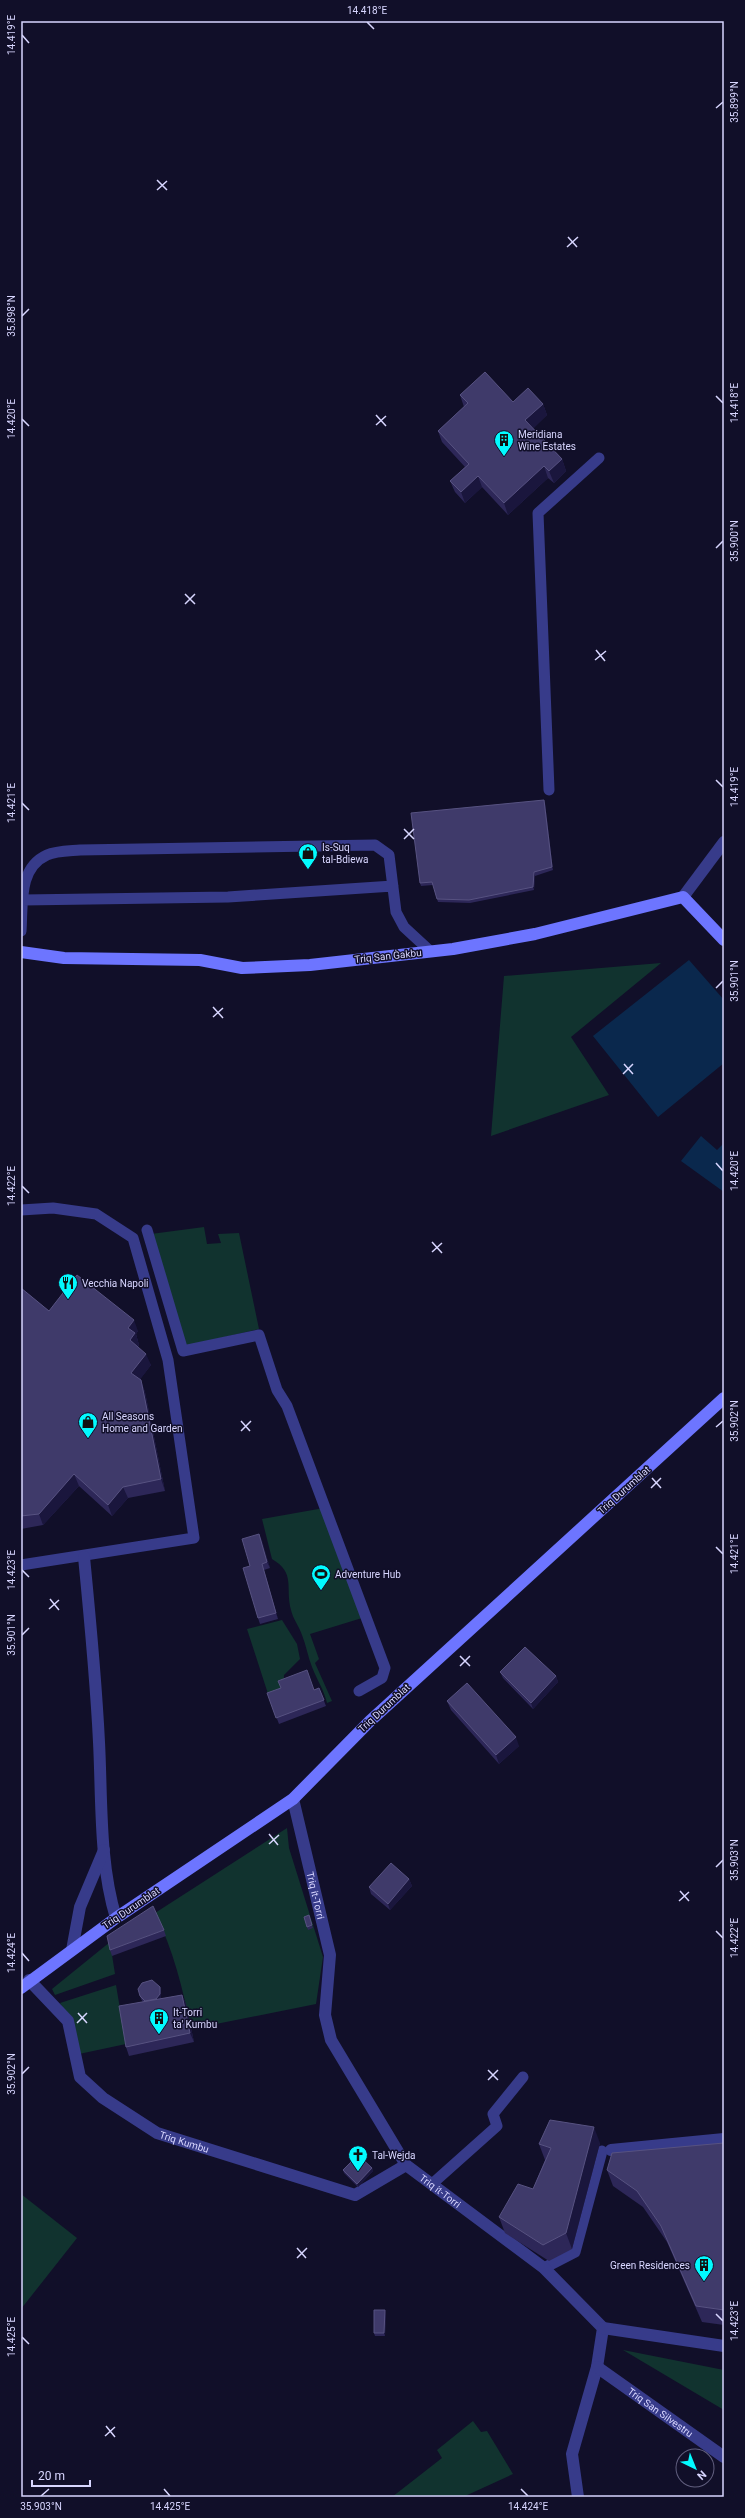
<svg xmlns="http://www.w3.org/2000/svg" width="745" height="2518" viewBox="0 0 745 2518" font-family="Roboto,sans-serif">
  <rect width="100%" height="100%" fill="#110f29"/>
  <path fill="#11332f" d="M661,963L571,1037L609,1095L491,1136L504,976Z
    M204,1227L207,1244L221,1243L218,1234L239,1233L259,1329L186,1346L151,1234Z
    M324,1508L362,1618L310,1634L319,1659L315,1663L332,1701L327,1703C324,1690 317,1680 312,1667C308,1657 306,1645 302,1635C299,1626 293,1619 291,1610C285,1587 296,1573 272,1559L262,1519Z
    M282,1620L297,1644L300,1659L284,1675L283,1695L270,1700L247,1629Z
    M287,1828L289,1848L323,1957L316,2004L191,2029C183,1989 173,1949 155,1913Z
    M110,1942L115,1974L55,1995L52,1989Z
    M116,1985L126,2044L79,2054L73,2025L60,2003Z
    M21,2194L77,2238L21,2309Z
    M623,2350L724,2370V2410Z
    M473,2421L481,2432L487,2431L513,2474L463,2497H392L442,2458L437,2450Z"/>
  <path fill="#0a284d" d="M689,960L724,1000V1063L658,1117L593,1036Z
    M701,1136L717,1150L724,1143V1192L681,1161Z"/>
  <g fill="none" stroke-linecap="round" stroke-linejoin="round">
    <path stroke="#373b8a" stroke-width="11" d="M549,790L538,513L599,458
      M23,900L228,897L393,886
      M21,931C23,904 18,868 47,855C56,851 70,851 80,850L375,845L389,855L396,912L404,927L430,951
      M21,1210L53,1208L96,1214L133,1238L168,1360L194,1538L21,1565
      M147,1230L183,1351L259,1335L277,1390L287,1406L385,1668L382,1678L359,1691
      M432,2184L497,2126L493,2114L523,2077
      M544,2268L575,2252L602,2151"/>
    <g stroke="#373b8a" stroke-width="12">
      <path d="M683,897L724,842"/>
      <path d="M84,1557C90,1618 96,1680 99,1742C102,1800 99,1862 116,1918"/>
      <path id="s1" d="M293,1799L330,1955L325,2015L331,2040L406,2165L544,2268L603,2328L597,2367L572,2454L578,2497"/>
      <path d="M72,1950L80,1907L104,1850"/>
      <path id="s2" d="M29,1980L68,2021L80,2077L103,2098L157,2133L355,2195L406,2165"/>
      <path d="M611,2150L724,2139"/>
      <path d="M603,2328L724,2346"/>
      <path id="s3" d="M597,2367L724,2457"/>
    </g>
    <path stroke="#6d75ff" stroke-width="12" d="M21,952L64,958L200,960L242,968L310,965L453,949L535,934L683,897L724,940
      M21,1988L116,1918L293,1799L370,1721L724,1398"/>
  </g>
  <path fill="#2d2758" d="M460,395L513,402L543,404L547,415L533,428L562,459L566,471L554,483L548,478L508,515L482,487L465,503L455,492L450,481L465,467L442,442L438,431L464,407Z
    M545,803L553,870L535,876L534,890L470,903L438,902L433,885L421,886L420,883Z
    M21,1288L49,1311L138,1331L136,1334L139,1345L138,1347L151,1365L140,1379L145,1392L165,1491L128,1498L112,1516L79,1486L43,1525L21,1529Z
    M259,1534L270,1568L264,1570L278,1619L260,1624L258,1618L250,1566Z
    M500,1672L556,1676L558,1682L533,1709L503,1678Z
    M319,1688L326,1706L279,1724L267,1693L314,1690Z
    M447,1701L519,1746L499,1764L451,1710Z
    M409,1879L412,1886L390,1910L371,1894L369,1887Z
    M309,1915L313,1928L308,1930L304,1917Z
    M164,1930L166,1936L112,1956L110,1950Z
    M160,1987L161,1990V1997L160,1999L182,1995L186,2004L194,2042L129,2056L126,2047L143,2002L141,1999L140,1996Z
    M600,2143L572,2249L549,2261L505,2233L499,2217L533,2189L545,2160L539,2144Z
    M724,2143V2325L702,2322L667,2242L643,2207L613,2186L607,2170Z
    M372,2168L373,2171L358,2187L344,2173L343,2170Z
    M386,2313L385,2336H375L374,2333Z"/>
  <path fill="#1a163d" d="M543,404L547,415L530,432L525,420Z
    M562,459L566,471L554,483L549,471Z
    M544,466L548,478L508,515L504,503Z
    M478,476L482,487L465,503L461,492Z
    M544,800L545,803L553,870L552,867Z
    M534,872L535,876L534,890L533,887Z
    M134,1320L138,1331L136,1334L139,1345L134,1352L130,1340L128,1328Z
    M146,1354L151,1365L136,1385L131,1373Z
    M141,1380L145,1392L165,1491L161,1479Z
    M74,1474L79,1486L43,1525L39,1514Z
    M123,1487L128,1498L112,1516L108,1505Z
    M259,1534L262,1540L270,1568L267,1562Z
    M262,1564L264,1570L278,1619L276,1613Z
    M556,1676L558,1682L533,1709L531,1703Z
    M516,1737L519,1746L499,1764L496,1755Z
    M409,1879L412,1886L390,1910L388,1904Z
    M160,1987L161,1990V1997L157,2003L156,2000Z
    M182,1995L186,2004L194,2042L190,2033Z
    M594,2127L600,2143L572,2249L566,2233Z
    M372,2168L373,2171L358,2187L357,2184Z
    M385,2310L386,2313L385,2336L384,2333Z"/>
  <path fill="#3f3a6a" stroke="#575281" d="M485,372L513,402L528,388L543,404L525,420L562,459L549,471L544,466L504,503L478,476L461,492L450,481L469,464L438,431L468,403L460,395Z
    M544,800L552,867L534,872L533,887L469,900L437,899L432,882L420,883L411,813Z
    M77,1275L134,1320L128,1328L135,1333L130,1340L146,1354L131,1373L141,1380L161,1479L123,1487L108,1505L74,1474L39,1514L21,1516V1288L49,1311Z
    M259,1534L267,1562L262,1564L276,1613L258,1618L243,1568L250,1566L242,1539Z
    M525,1647L556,1676L531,1703L500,1672Z
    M307,1670L314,1690L319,1688L324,1700L276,1718L267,1693L281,1688L278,1681Z
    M467,1683L516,1737L496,1755L447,1701Z
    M391,1863L409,1879L388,1904L369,1887Z
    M153,1906L164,1930L110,1950L107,1936Z
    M309,1915L312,1925L307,1927L304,1917Z
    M152,1980L160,1987V1994L156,1999L145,2001L140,1996L138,1989L142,1983Z
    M182,1995L190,2033L126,2047L119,2006Z
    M550,2120L594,2127L566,2233L543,2245L499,2217L518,2184L533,2189L551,2148L539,2144Z
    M724,2143V2310L696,2306L661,2226L637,2191L607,2170L612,2153Z
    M358,2155L372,2168L357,2184L343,2170Z
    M374,2310H385L384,2333H374Z"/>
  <path fill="none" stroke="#d8d6ff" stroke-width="1.5" d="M367,22L374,29M22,35L29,43M716,108L723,102M157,180L167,190M157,190L167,181M568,237L577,247M567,247L578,237M22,316L29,309M716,396L723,403M376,415L386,426M22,419L29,426M376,425L386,416M716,548L723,541M185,594L195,604M185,604L195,594M596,650L605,661M595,660L606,651M716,780L723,787M22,803L29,810M404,829L414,839M404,839L414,829M716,988L723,981M213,1007L223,1018M213,1017L223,1008M624,1064L633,1074M623,1074L633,1064M716,1163L723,1171M22,1186L29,1193M432,1242L442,1253M432,1252L442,1243M241,1421L250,1431M716,1427L723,1421M241,1431L251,1421M652,1478L661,1488M651,1488L661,1478M716,1547L723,1554M22,1570L29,1577M50,1599L59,1610M49,1609L59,1600M22,1635L29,1628M460,1656L470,1666M460,1666L470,1656M269,1834L278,1845M269,1844L279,1835M716,1867L723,1860M680,1891L689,1901M679,1901L689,1892M716,1931L723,1938M22,1953L29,1961M78,2013L87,2023M77,2023L87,2013M488,2070L498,2080M22,2074L29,2067M488,2080L498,2070M297,2248L306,2258M297,2258L307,2248M716,2314L723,2321M22,2337L29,2344M106,2426L115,2437M105,2436L115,2427M164,2489L170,2496M521,2489L528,2496M41,2496L49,2489"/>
  <defs>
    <g id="building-pin" transform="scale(1)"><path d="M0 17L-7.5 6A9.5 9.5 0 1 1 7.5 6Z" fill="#02faff" stroke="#110f29"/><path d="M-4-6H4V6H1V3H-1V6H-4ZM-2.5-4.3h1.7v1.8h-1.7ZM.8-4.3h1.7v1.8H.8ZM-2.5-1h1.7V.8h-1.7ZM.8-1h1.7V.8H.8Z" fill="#111"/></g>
    <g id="shop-pin" transform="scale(1)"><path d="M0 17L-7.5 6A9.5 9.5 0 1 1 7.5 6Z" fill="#02faff" stroke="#110f29"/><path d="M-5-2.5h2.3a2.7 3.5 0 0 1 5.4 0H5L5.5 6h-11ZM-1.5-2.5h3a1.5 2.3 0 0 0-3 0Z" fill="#111"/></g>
    <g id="restaurant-pin" transform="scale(1)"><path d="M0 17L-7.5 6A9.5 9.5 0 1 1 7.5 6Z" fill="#02faff" stroke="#110f29"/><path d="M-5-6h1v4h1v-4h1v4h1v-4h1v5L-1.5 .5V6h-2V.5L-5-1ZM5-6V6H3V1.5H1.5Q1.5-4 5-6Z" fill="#111"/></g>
    <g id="stadium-pin" transform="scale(1)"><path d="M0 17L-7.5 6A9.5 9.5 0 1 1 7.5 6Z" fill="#02faff" stroke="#110f29"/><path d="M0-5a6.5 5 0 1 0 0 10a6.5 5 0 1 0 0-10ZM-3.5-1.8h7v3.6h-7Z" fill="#111"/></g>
    <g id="church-pin" transform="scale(1)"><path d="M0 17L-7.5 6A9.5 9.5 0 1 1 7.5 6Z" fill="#02faff" stroke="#110f29"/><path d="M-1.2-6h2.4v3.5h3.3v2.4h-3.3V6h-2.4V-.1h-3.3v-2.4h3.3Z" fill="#111"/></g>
  </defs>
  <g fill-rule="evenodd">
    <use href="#building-pin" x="504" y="440"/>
    <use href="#shop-pin" x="308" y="853"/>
    <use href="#restaurant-pin" x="68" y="1283"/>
    <use href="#shop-pin" x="88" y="1422"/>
    <use href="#stadium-pin" x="321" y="1574"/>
    <use href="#building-pin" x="159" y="2018"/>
    <use href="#church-pin" x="358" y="2155"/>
    <use href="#building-pin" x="704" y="2265"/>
  </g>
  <g text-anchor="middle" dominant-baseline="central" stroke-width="3" stroke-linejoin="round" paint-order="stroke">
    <g font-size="10" fill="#d8d6ff" stroke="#110f29" text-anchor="start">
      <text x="518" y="434">Meridiana<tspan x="518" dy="12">Wine Estates</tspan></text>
      <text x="322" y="847">Is-Suq<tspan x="322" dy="12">tal-Bdiewa</tspan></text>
      <text x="82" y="1283">Vecchia Napoli</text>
      <text x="102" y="1416">All Seasons<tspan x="102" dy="12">Home and Garden</tspan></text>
      <text x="335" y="1574">Adventure Hub</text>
      <text x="173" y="2012">It-Torri<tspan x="173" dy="12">ta' Kumbu</tspan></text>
      <text x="372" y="2155">Tal-Wejda</text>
      <text x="690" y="2265" text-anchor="end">Green Residences</text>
    </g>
    <g font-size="10" fill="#d8d6ff" stroke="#110f29">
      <text transform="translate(388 956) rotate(-6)">Triq San Ġakbu</text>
      <text transform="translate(624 1490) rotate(-42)">Triq Durumblat</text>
      <text transform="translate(384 1708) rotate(-43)">Triq Durumblat</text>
      <text stroke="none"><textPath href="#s1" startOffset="99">Triq it-Torri</textPath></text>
      <text transform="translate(131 1908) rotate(-34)">Triq Durumblat</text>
      <text stroke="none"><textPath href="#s2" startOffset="238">Triq Kumbu</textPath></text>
      <text stroke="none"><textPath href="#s1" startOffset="435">Triq it-Torri</textPath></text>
      <text stroke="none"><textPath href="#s3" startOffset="78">Triq San Silvestru</textPath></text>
    </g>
  </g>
  <rect width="745" height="2518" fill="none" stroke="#110f29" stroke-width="44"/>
  <g transform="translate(695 2468) rotate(137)"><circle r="19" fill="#110f29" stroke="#615f7f"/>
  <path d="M0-3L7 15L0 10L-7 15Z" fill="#02faff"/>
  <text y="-6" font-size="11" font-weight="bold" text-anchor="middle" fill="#d8d6ff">N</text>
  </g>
  <path d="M32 2480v6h58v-6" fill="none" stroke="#d8d6ff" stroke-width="2"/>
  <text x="38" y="2480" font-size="12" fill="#d8d6ff" stroke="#110f29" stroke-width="3" paint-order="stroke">20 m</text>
  <rect x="22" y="22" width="701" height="2474" fill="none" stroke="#d8d6ff" stroke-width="1.5"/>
  <g font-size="10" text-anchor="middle" fill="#d8d6ff">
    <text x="367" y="14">14.418°E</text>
    <text transform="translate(11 35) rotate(-90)" y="4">14.419°E</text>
    <text transform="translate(734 102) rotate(-90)" y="4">35.899°N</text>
    <text transform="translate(11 316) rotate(-90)" y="4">35.898°N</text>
    <text transform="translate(734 403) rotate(-90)" y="4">14.418°E</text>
    <text transform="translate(11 419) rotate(-90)" y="4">14.420°E</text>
    <text transform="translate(734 541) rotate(-90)" y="4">35.900°N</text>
    <text transform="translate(734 787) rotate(-90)" y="4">14.419°E</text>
    <text transform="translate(11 803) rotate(-90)" y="4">14.421°E</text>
    <text transform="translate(734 981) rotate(-90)" y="4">35.901°N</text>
    <text transform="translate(734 1171) rotate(-90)" y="4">14.420°E</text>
    <text transform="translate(11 1186) rotate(-90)" y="4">14.422°E</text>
    <text transform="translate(734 1421) rotate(-90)" y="4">35.902°N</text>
    <text transform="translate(734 1554) rotate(-90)" y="4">14.421°E</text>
    <text transform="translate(11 1570) rotate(-90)" y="4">14.423°E</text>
    <text transform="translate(11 1635) rotate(-90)" y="4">35.901°N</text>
    <text transform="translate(734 1860) rotate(-90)" y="4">35.903°N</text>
    <text transform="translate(734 1938) rotate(-90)" y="4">14.422°E</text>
    <text transform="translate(11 1953) rotate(-90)" y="4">14.424°E</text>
    <text transform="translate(11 2074) rotate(-90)" y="4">35.902°N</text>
    <text transform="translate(734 2321) rotate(-90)" y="4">14.423°E</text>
    <text transform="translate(11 2337) rotate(-90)" y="4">14.425°E</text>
    <text x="41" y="2510">35.903°N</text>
    <text x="170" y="2510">14.425°E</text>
    <text x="528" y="2510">14.424°E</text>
  </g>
</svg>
